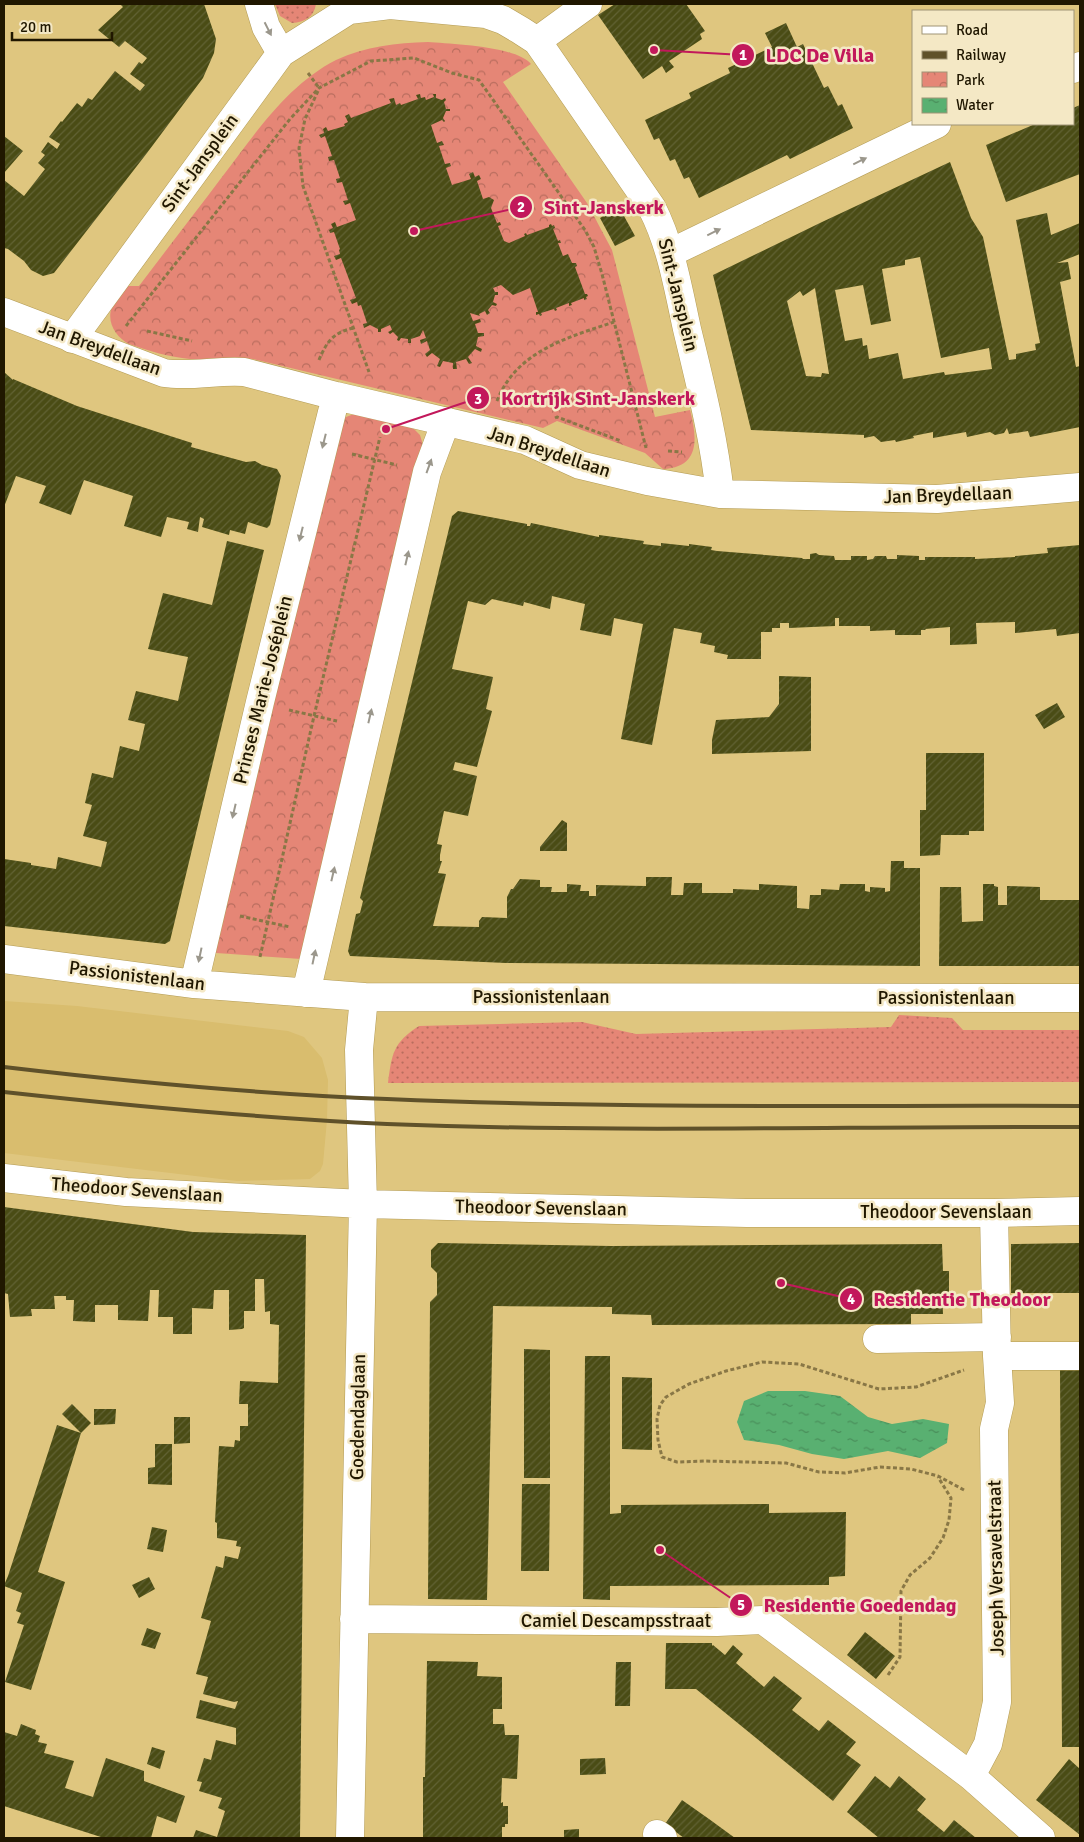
<svg xmlns="http://www.w3.org/2000/svg" width="1084" height="1842" viewBox="0 0 1084 1842" font-family="Signika,sans-serif">
  <defs>
    <pattern id="grass-dots" width="8" height="8" patternUnits="userSpaceOnUse" patternTransform="scale(1.25)"><rect width="8" height="8" fill="#e58676"/><path d="M2 2h.1M6 6h.1" fill="none" stroke="#b96d5e" stroke-width="1.8" stroke-linecap="round"/></pattern>
    <pattern id="park-crowns" width="20" height="18" patternUnits="userSpaceOnUse" patternTransform="scale(1.25)"><rect width="20" height="18" fill="#e58676"/><path d="M2 6a3 3 0 1 1 6 0M12 15a3 3 0 1 1 6 0" fill="none" stroke="#b96d5e"/></pattern>
    <pattern id="water-ripples" width="26" height="14" patternUnits="userSpaceOnUse" patternTransform="scale(1.25)"><rect width="26" height="14" fill="#59b071"/><path d="M2 4q2-2 4 0t4 0M15 11q2-2 4 0t4 0" fill="none" stroke="#498e5a"/></pattern>
    <pattern id="building-hatch" width="6" height="6" patternUnits="userSpaceOnUse" patternTransform="scale(1.25)"><rect width="6" height="6" fill="#4a4c15"/><path d="M-1 1l2-2M0 6l6-6M5 7l2-2" fill="none" stroke="#616234"/></pattern>
  </defs>
  <rect width="100%" height="100%" fill="#dfc67f"/>
  <path fill="#d9bd6e" d="M4,1001L77,1006L288,1031L304,1037L322,1058L328,1080L327,1120L323,1164L320,1171L310,1179L237,1181L4,1153Z"/>
  <path fill="url(#grass-dots)" d="M275,4H316C314,17 305,22 292,23L280,16Z
    M899,1015L952,1018L963,1030H1080V1082L388,1083C392,1053 393,1043 419,1026L582,1022L636,1034L891,1027Z"/>
  <path fill="url(#park-crowns)" d="M428,42C452,44 516,46 531,64L503,82L587,203L612,250L655,417L690,410C697,437 701,467 663,469L645,453L557,421L543,428L253,359C232,356 211,360 190,359C169,357 149,351 129,344C116,337 106,322 112,307C115,300 121,293 126,286H139C167,249 195,213 222,177C255,134 287,85 336,60C366,46 396,43 428,42Z
    M354,414L413,428L420,435L423,445L301,959L216,953L218,934L342,421L346,417Z"/>
  <path fill="url(#water-ripples)" d="M768,1391H805L840,1396L868,1417L892,1424L923,1419L949,1424L947,1443L920,1458L888,1451L844,1459L812,1454L779,1445L744,1440L737,1422L744,1401Z"/>
  <path fill="url(#building-hatch)" fill-rule="evenodd" d="M120,4H204L216,39L214,53L203,78L147,153L54,273L43,276L31,270L24,261L8,249L4,248V180L24,196L45,169L38,163L45,155L41,152L48,142L57,149L60,144L49,137L61,121L62,122L77,103L82,107L88,98L92,100L115,71L140,91L145,85L130,74L139,62L142,64L147,58L125,41L119,47L98,30L123,7Z
    M615,4H686L705,31L700,34L702,39L669,61L674,67L666,73L662,66L643,79L598,15Z
    M786,23L797,47L803,44L824,88L828,86L838,106L842,104L853,128L790,159L787,155L699,198L689,177L684,179L675,159L670,161L659,138L654,140L645,120L691,98L689,93L730,73L728,68L772,47L765,33Z
    M420,94L421,98L425,97L426,100L434,97L433,94H436V98L442,100L445,98L446,100L444,102L446,109H450V111H446L443,118L445,121L444,122L442,120L431,125L437,143L442,141L444,145L439,146L445,164L450,163L451,166L446,168L452,185L471,179L469,174L473,172L475,177L479,175L481,179L477,181L483,199L489,197L494,200L491,208L497,223L500,222L501,225L498,226L504,241L509,243L525,236L524,234L526,233L527,235L549,227V225L551,224L552,226L554,225L555,228L553,229L558,241L560,240L561,243H558L563,256L568,254L572,263H576L577,266L575,267L585,294H587L588,296L586,297L587,299L584,300V298L571,303L572,305L569,306V303L556,308L557,310L555,311L554,309L541,313L542,315L540,316L539,314L536,315V312H538L530,288L513,295L501,285L493,288L495,292H498V295H495L493,302L497,304L496,306L492,305L488,310L490,313L487,315L485,311L479,314L480,316L470,313L473,321L480,319L481,322L475,324L478,333H484V336L478,337L476,346L482,349L481,352L475,349L468,357L472,363L469,364L466,359L456,362L457,369H453V363L443,361L440,367L437,366L440,359L432,353L427,357L425,354L430,350L427,341L421,344L420,340L426,338L423,330L420,336L411,339V343H408V339L401,338L399,341L397,340L398,337L393,332L390,334L388,332L392,330L390,325L381,329V332H378V329L370,325L364,328L363,324L367,323L361,305L358,306L357,302L352,304L350,300L356,298L341,258L336,260L334,256L340,254L339,250L340,249L334,232L330,233L329,230L333,228L331,224L335,222L337,227L356,220L350,203L345,205L343,201L348,200L342,182L337,183L336,179L340,178L334,160L329,161L328,157L332,156L325,136L321,138L319,135L324,133L323,129L326,127L328,131L345,126L344,124L348,122L345,116L349,114L351,118L391,103L389,99L394,98L396,105L400,103L401,105L418,99L416,95Z
    M1080,105V174L1006,202L986,145L1035,124H1073V108Z
    M4,136L23,151L4,173Z
    M950,162L971,218L983,237L1009,360L1016,359V354L1036,350L1035,344L1040,343L1016,220L1047,213L1051,235L1080,223V254L1057,263L1068,262L1071,279L1060,282L1076,367L1080,366V427L1030,437L1028,431L1009,434L1007,428L1004,433L995,435L990,432L967,437L966,432L933,438V432L913,436L914,438L896,442L895,440L881,442L874,436L864,438V435L751,430L713,275L822,222ZM920,257L941,358L989,348L992,369L945,375L944,372L903,379L898,353L869,359L867,345L863,346L862,338L845,341L835,290L863,285L871,325L891,321L882,269L905,265V260ZM815,288L829,374L822,373L821,377L806,376L787,301L800,291L803,296Z
    M619,207L635,236L615,246L600,218Z
    M4,372L13,380V379L77,406L192,443L191,447L246,462L255,461L262,465L277,469L281,476L270,525L267,528L248,522L245,534L230,530L229,535L202,527L204,519L200,517L198,532L187,529L189,522L167,517L161,537L124,526L133,496L84,480L71,515L39,503L46,486L16,476L4,507Z
    M458,511L527,524V526H530L531,523L599,537V535L644,541L643,544L661,546V543L689,546V544L712,547L711,550L717,551L802,558L803,559H810V554L816,553L819,555L834,556L835,560H851V556H867V560L873,559L875,556H886L887,559H897V555L919,556V560H925V557H975V559L1015,557V556L1048,553L1047,548L1080,545V633L1057,636L1056,629L1015,633V622L976,623L977,644L950,645V627L925,629L926,630H921V635H895V630L870,631V626H839V618H835V626L789,628V623H780V628H772V632H761V659H727L728,655L714,652L715,646L700,643L702,633L674,628L652,745L621,739L643,624L614,618L611,636L580,630L585,604L552,596L550,609L524,602L523,606L492,599L485,605L468,601L452,669L493,677L486,709L492,711L477,767L455,762L453,770L477,776L468,816L444,811L437,844L442,845L440,855V861H442L438,873L446,874L433,926L479,927V921L482,917L507,918V897L511,889H513L520,879L540,880V887H552L551,892H567V884L581,885L580,891H589V896H596V885L646,886V877H672L671,895H683L684,883H702V893H733V889L759,890V884L797,886V908L809,909L810,895H821V889L839,890L840,884H865V891L870,892V887L885,888V892L890,891L891,861H904V868H920V966L506,963L350,956L348,951L356,914L360,913L363,901L360,898L452,516Z
    M227,541L264,550L170,941L165,944L4,926V859L31,863V865L56,869L58,857L101,867L107,842L83,836L92,805L85,803L92,773L113,778L120,746L139,751L145,724L128,720L136,691L178,701L188,657L148,649L163,593L212,605Z
    M779,676L811,677V751L712,754V740L716,720L769,717L779,704Z
    M1057,703L1065,717L1044,729L1035,715Z
    M926,753H984V831H969V835H941L940,855L920,856V810H926Z
    M562,820L567,823V851H540V847Z
    M983,884H994V886L998,887V905H1007V886L1040,887V900H1080V966H939L940,887H961L962,922L983,921Z
    M4,1207L193,1232L306,1235L300,1838H193L196,1830L217,1837L225,1811L218,1808L222,1798L199,1791L202,1782L197,1781L204,1758L211,1760L216,1740L236,1745V1728L196,1718L200,1700L235,1709L238,1701L234,1702L203,1694L208,1677L196,1674L211,1621L201,1618L216,1566L223,1568L225,1556L238,1559L241,1547L236,1546L237,1541L217,1538V1523L215,1522L219,1446L234,1447L235,1440L240,1441V1426H248V1404H239L240,1381L278,1383L279,1325L270,1324V1311L265,1312L264,1279H255V1311H244V1328L242,1329L229,1330V1290H214L213,1309L192,1308V1334H173V1317H158L159,1290H150L148,1321L118,1320V1305H95V1322L73,1321L74,1300H66V1296H54L55,1309H31L32,1316L10,1317L8,1294L4,1293Z
    M438,1243L612,1246L942,1244L943,1271H949V1294H942L943,1314H911V1324L652,1325L651,1315L612,1314V1307L493,1306L487,1600L428,1599L430,1302L437,1295V1273L431,1267V1250Z
    M1080,1243V1293H1011V1244Z
    M524,1349L550,1350V1478H524Z
    M585,1356H610V1514L621,1513V1505L769,1504V1513L846,1512L845,1576L829,1577V1585L610,1586V1600L583,1599Z
    M1080,1368V1747H1062L1060,1369Z
    M622,1377L652,1378V1450L622,1449Z
    M72,1404L91,1423L81,1433L62,1414Z
    M94,1409H116L115,1424L94,1425Z
    M174,1417H190V1443L174,1444Z
    M57,1425L81,1433L38,1572L65,1582L31,1690L5,1682L24,1625L17,1623L21,1613L16,1611L22,1593L4,1586V1582L5,1583L8,1576Z
    M155,1444H172V1485L148,1484V1468L155,1467Z
    M522,1484H550L549,1571H521Z
    M152,1527L167,1530L163,1552L147,1549Z
    M149,1577L155,1589L139,1598L132,1585Z
    M147,1628L161,1633L155,1649L141,1645Z
    M865,1632L895,1656L876,1679L847,1655Z
    M666,1643H712V1646L713,1645L725,1655L733,1645L743,1654L736,1663L764,1687L774,1676L802,1698L792,1710L819,1731L828,1720L856,1742L846,1754L861,1765L833,1801L696,1689H665Z
    M427,1661L478,1662L477,1676L502,1677V1709H493V1724H504L505,1735H519L517,1779L502,1778L501,1803L503,1802V1806H508V1824H505V1827H502V1838H423V1777H425Z
    M616,1662H631L630,1706H615Z
    M21,1724L36,1730L35,1734L40,1736L38,1742L47,1744L44,1753L74,1761L65,1788L93,1797L106,1758L144,1771V1781L185,1796L176,1823L157,1816L151,1838H104L4,1806V1732L17,1736Z
    M152,1747L165,1751L160,1769L147,1764Z
    M605,1758L606,1774L580,1775V1759Z
    M1069,1759L1080,1769V1835L1036,1800Z
    M875,1776L890,1788L899,1776L926,1799L917,1810L944,1832L954,1820L976,1838H879L847,1812Z
    M682,1800L709,1819L735,1838H684L665,1824Z
    M579,1829V1838H564V1830Z"/>
  <g fill="none" stroke-linecap="round" stroke-linejoin="round">
    <g stroke="#b39b54" stroke-width="29">
      <path id="minor" d="M259,4L266,27L281,53
        M537,41L588,4
        M1073,69L1080,66
        M670,253L937,124
        M4,312L164,373C191,377 217,370 244,372L336,396L525,440L580,465L647,481L720,494L937,499L1080,487
        M72,339L281,53L349,10L390,5L486,14L503,20L520,30L537,41L652,208C671,245 678,288 687,329C700,383 714,438 720,494
        M4,959L194,984L364,997L1080,998
        M194,984L260,702L336,396
        M306,993L427,472L446,421
        M4,1178L126,1192L363,1204L747,1213H994L1080,1211
        M877,1339L997,1337
        M997,1356H1080
        M354,1619L717,1622L763,1620L971,1776L1041,1838
        M971,1776L988,1744L997,1702L994,1429L1000,1403L997,1356L994,1213
        M657,1834L663,1838
        M350,1838L363,1204L359,1050L364,997"/>
    </g>
    <path stroke="#897746" stroke-width="3" stroke-dasharray="4 2.5" stroke-linecap="butt" d="M308,73L319,88
      M318,91L305,119L299,148L303,186L369,372
      M126,326L290,119L319,88L371,61L414,58L452,73L479,80L585,230L594,247L602,274L646,448
      M147,331L192,341
      M319,360C327,341 333,333 353,328
      M497,401C516,351 569,337 614,322
      M555,418L557,417L621,441
      M668,451L682,452
      M352,454L397,465
      M289,710L337,721
      M240,916L290,927
      M260,957L314,716L380,437
      M964,1490L938,1476L911,1469L880,1467L845,1473L819,1472L786,1463L704,1461L677,1462L662,1457L658,1440L657,1419L660,1405L666,1397L689,1384L726,1371L762,1362L799,1364L879,1389L916,1387L964,1370
      M888,1675L900,1657L901,1591L910,1575L930,1558L943,1538L949,1520L951,1498L938,1477"/>
    <use href="#minor" stroke="#fff" stroke-width="28"/>
    <path stroke="#5f512a" stroke-width="4" d="M4,1067C131,1082 259,1094 387,1099C618,1109 849,1105 1080,1106
      M4,1092C131,1106 259,1118 387,1124C618,1133 849,1126 1080,1127"/>
  </g>
  <defs><path id="oneway-solid" d="M-6-.8H1V-3.2L6.5 0L1 3.2V.8H-6Z" transform="scale(1.25)"/></defs>
  <g fill="#9b978c">
    <use href="#oneway-solid" transform="translate(268 29) rotate(63)"/>
    <use href="#oneway-solid" transform="translate(860 161) rotate(-26)"/>
    <use href="#oneway-solid" transform="translate(714 232) rotate(-26)"/>
    <use href="#oneway-solid" transform="translate(324 441) rotate(104)"/>
    <use href="#oneway-solid" transform="translate(429 466) rotate(-70)"/>
    <use href="#oneway-solid" transform="translate(301 534) rotate(104)"/>
    <use href="#oneway-solid" transform="translate(407 558) rotate(-77)"/>
    <use href="#oneway-solid" transform="translate(370 716) rotate(-77)"/>
    <use href="#oneway-solid" transform="translate(234 811) rotate(103)"/>
    <use href="#oneway-solid" transform="translate(333 874) rotate(-77)"/>
    <use href="#oneway-solid" transform="translate(200 955) rotate(102)"/>
    <use href="#oneway-solid" transform="translate(314 957) rotate(-78)"/>
  </g>
  <g text-anchor="middle" dominant-baseline="central" stroke-width="5" stroke-linejoin="round" paint-order="stroke">
    <g font-size="19" fill="#201700" stroke="#f4e8c5">
      <text transform="translate(200 163) rotate(-54)">Sint-Jansplein</text>
      <text transform="translate(678 295) rotate(76)">Sint-Jansplein</text>
      <text transform="translate(100 348) rotate(20)">Jan Breydellaan</text>
      <text transform="translate(549 452) rotate(18)">Jan Breydellaan</text>
      <text transform="translate(948 495) rotate(-2)">Jan Breydellaan</text>
      <text transform="translate(263 690) rotate(-76)">Prinses Marie-Joséplein</text>
      <text transform="translate(137 976) rotate(7)">Passionistenlaan</text>
      <text x="541" y="997">Passionistenlaan</text>
      <text x="946" y="998">Passionistenlaan</text>
      <text transform="translate(137 1190) rotate(4)">Theodoor Sevenslaan</text>
      <text transform="translate(541 1208) rotate(1)">Theodoor Sevenslaan</text>
      <text x="946" y="1212">Theodoor Sevenslaan</text>
      <text transform="translate(358 1417) rotate(-89)">Goedendaglaan</text>
      <text transform="translate(996 1568) rotate(-91)">Joseph Versavelstraat</text>
      <text x="616" y="1621">Camiel Descampsstraat</text>
    </g>
  </g>
  <path fill="none" stroke="#c2185b" stroke-width="2" d="M654 50L743 55M414 231L521 207M386 429L478 398M781 1283L851 1299M660 1550L741 1605"/>
  <g fill="#c2185b" stroke="#f4e8c5" stroke-width="2">
    <circle cx="654" cy="50" r="5"/>
    <circle cx="414" cy="231" r="5"/>
    <circle cx="386" cy="429" r="5"/>
    <circle cx="781" cy="1283" r="5"/>
    <circle cx="660" cy="1550" r="5"/>
    <circle cx="743" cy="55" r="12"/>
    <circle cx="521" cy="207" r="12"/>
    <circle cx="478" cy="398" r="12"/>
    <circle cx="851" cy="1299" r="12"/>
    <circle cx="741" cy="1605" r="12"/>
  </g>
  <g font-size="15" text-anchor="middle" font-weight="bold" fill="#fff">
    <text x="743" y="60">1</text>
    <text x="521" y="212">2</text>
    <text x="478" y="404">3</text>
    <text x="851" y="1304">4</text>
    <text x="741" y="1610">5</text>
  </g>
  <g font-size="20" text-anchor="middle" font-weight="bold" fill="#c2185b" stroke="#f4e8c5" stroke-width="5" stroke-linejoin="round" paint-order="stroke">
    <text x="820" y="62">LDC De Villa</text>
    <text x="604" y="214">Sint-Janskerk</text>
    <text x="598" y="405">Kortrijk Sint-Janskerk</text>
    <text x="962" y="1306">Residentie Theodoor</text>
    <text x="860" y="1612">Residentie Goedendag</text>
  </g>
  <rect width="1084" height="1842" fill="none" stroke="#201700" stroke-width="10"/>
  <rect x="912" y="10" width="162" height="115" fill="#f4e8c5" stroke="#9f9476"/>
  <rect x="922" y="26" width="25" height="8" fill="#ffffff" stroke="#9f9476"/>
  <text x="956" y="35" font-size="15" fill="#201700">Road</text>
  <rect x="922" y="51" width="25" height="8" fill="#5f512a" stroke="#9f9476"/>
  <text x="956" y="60" font-size="15" fill="#201700">Railway</text>
  <rect x="922" y="72" width="25" height="15" fill="url(#park-crowns)" stroke="#9f9476"/>
  <text x="956" y="85" font-size="15" fill="#201700">Park</text>
  <rect x="922" y="98" width="25" height="15" fill="url(#water-ripples)" stroke="#9f9476"/>
  <text x="956" y="110" font-size="15" fill="#201700">Water</text>
  <path d="M12 32v8h100v-8" fill="none" stroke="#201700" stroke-width="2.5"/>
  <text x="20" y="32" font-size="15" fill="#201700" stroke="#f4e8c5" stroke-width="4" paint-order="stroke">20 m</text>
</svg>
